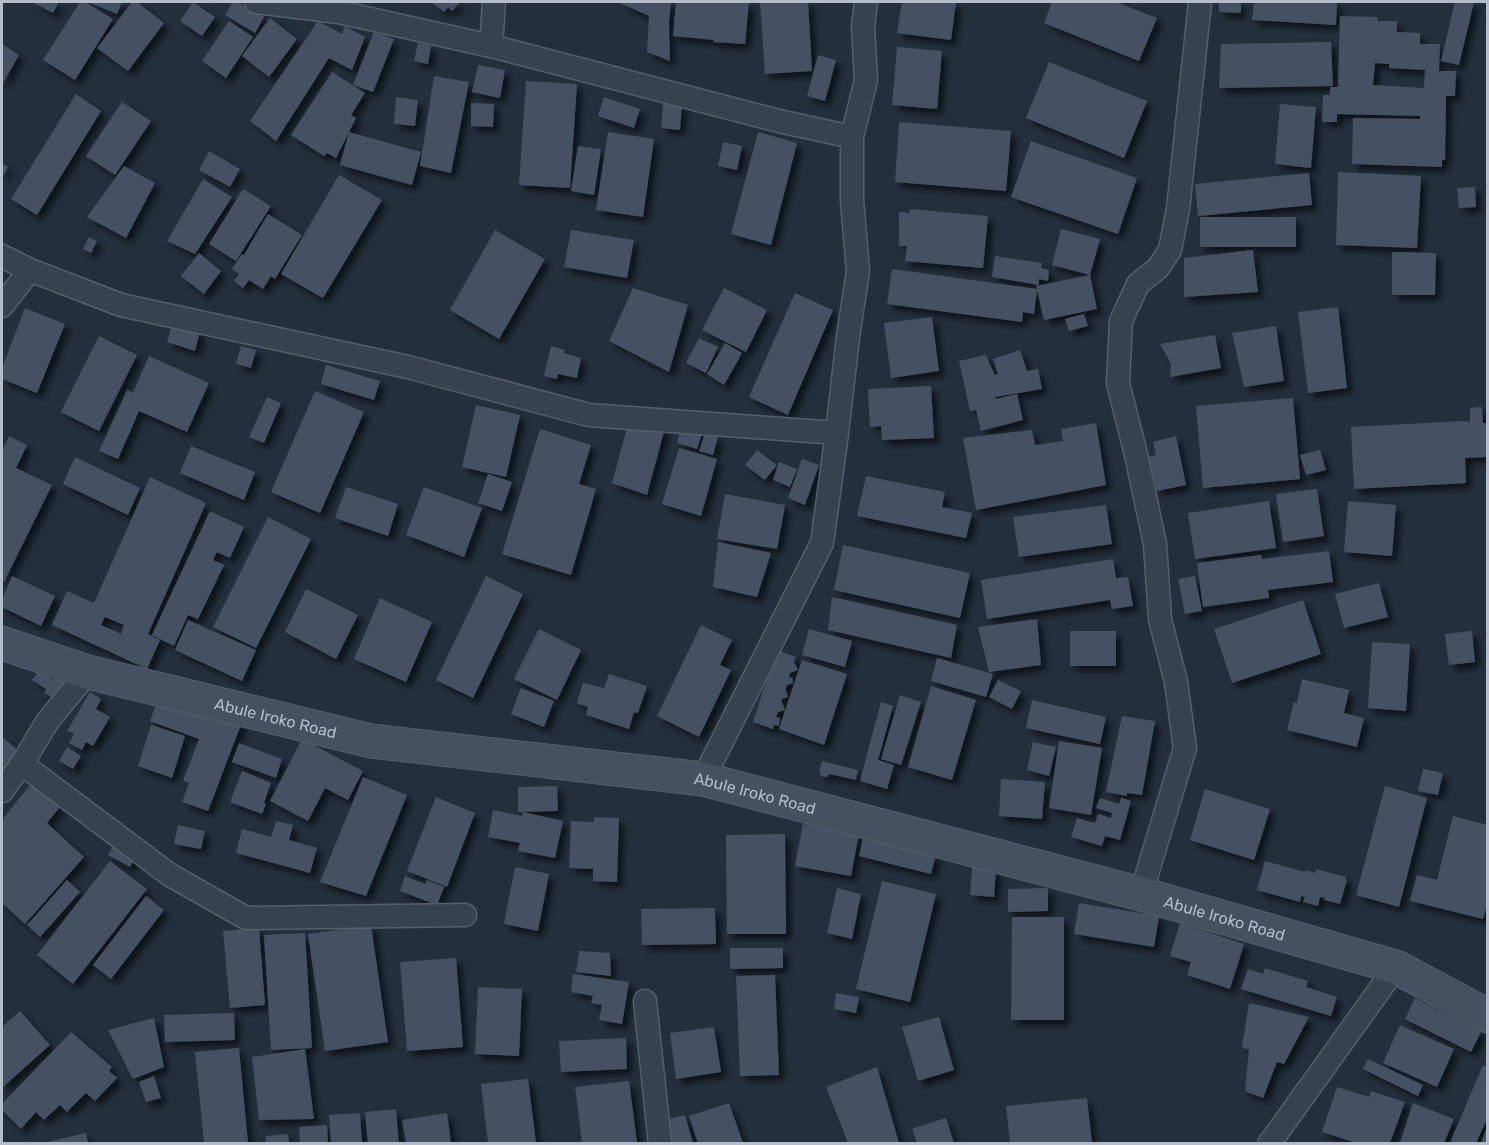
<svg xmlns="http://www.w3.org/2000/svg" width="1489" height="1145" viewBox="0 0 1489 1145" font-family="Rubik,sans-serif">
  <defs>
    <filter id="shadow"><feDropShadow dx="5.5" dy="5.5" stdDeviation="3" flood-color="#0009"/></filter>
  </defs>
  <rect width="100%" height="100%" fill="#242f3e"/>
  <path fill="#455162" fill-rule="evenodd" filter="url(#shadow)" d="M32,2H59L53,13Z
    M80,2H85L113,19L75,80L43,60Z
    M92,2H122L117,14L91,3Z
    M132,2H137L164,23L128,71L97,48Z
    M193,2L215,17L202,36L180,21Z
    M233,2H238L264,17L255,33L225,15Z
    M431,2H460L452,11L448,7L444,12Z
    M618,2H671L669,23L670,61L647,52L649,16Z
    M676,2H749L745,44L713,42L714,40L673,36Z
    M760,2H808L812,71L765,74Z
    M902,2H956L951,40L897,33Z
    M1052,2H1116L1157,18L1139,61L1044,23Z
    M1219,2H1241V13L1219,12Z
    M1254,2H1337L1336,25L1252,20Z
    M1455,2H1474L1459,65L1441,61Z
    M1340,16L1377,17L1378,21H1397V32L1420,33V44H1440L1439,71H1456L1455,96H1446L1445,160H1442V167L1352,164L1353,118L1420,119V116L1337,114V122H1322L1323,95H1330V87H1338ZM1375,63L1389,64V68L1425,70L1424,88L1373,85Z
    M270,18L297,39L269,77L242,56Z
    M229,21L253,37L226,78L202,61Z
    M318,21L342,34L345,26L365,37L352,70L329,58L276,141L250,121Z
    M374,32L394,39L373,92L353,85Z
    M1331,42L1333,86L1219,88L1221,44Z
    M418,43L431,46L428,64L414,61Z
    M2,44L19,55L2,85Z
    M897,47L942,51L937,109L892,105Z
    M818,55L836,60L825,101L807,96Z
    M1049,62L1147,101L1124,158L1026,118Z
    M478,65L505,70L500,98L472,92Z
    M332,72L365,93L351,115L356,118L336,158L327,153L324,156L291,135Z
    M434,76L469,82L451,173L420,166Z
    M526,81L577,84L570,188L519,185Z
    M76,94L101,111L37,215L11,199Z
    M396,97L418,100L415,126L394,124Z
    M604,97L640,109L634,128L598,116Z
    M122,102L151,121L115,175L86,156Z
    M471,103L494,104L493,127L471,126Z
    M663,103L682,104L680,130L661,128Z
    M1280,104L1316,107L1311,168L1275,164Z
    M899,122L1011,131L1006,191L895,182Z
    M349,132L421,152L412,185L340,165Z
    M608,132L654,139L643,217L596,210Z
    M758,132L797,143L771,245L731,234Z
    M1031,141L1137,178L1118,234L1011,197Z
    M723,142L742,146L737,170L718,166Z
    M578,146L601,149L594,195L571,191Z
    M209,151L240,169L230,187L199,170Z
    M2,163L8,167L2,178Z
    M124,166L155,183L126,238L87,217Z
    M1338,172L1421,176L1417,248L1336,245Z
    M1309,173L1312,205L1198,216L1195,184Z
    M339,175L382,200L323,298L281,274Z
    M203,179L232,197L195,254L167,241Z
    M1475,187L1476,207L1459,208L1457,188Z
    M243,189L271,206L236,261L209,244Z
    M910,209L988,216L983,268L905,261L907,246H899V212L910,213Z
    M268,214L302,235L275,279L271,276L263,289L249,280L243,288L234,281L239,274L232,269L242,254L244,255Z
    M1200,217H1296V247H1200Z
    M1061,229L1100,239L1090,275L1097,309L1044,320L1037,290L1034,314L1023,312L1022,322L887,304L892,269L1037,289L1036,286L1090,275L1052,265Z
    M495,230L545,259L499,339L450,310Z
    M571,230L634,240L627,278L564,267Z
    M89,237L97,241L91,253L83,249Z
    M1253,250L1258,292L1184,297V258Z
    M1392,252L1436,253L1435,295H1392Z
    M199,253L221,271L204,294L181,276Z
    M995,256L1042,263L1041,268L1049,270L1048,281L1039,279V285L992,277Z
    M633,288L688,305L669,372L609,341Z
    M724,288L767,310L746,352L702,330Z
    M795,293L833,310L788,415L749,397Z
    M1338,307L1347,388L1308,393L1298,312Z
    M25,308L65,324L37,393L2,379V368Z
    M1084,314L1088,326L1069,331L1065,319Z
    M932,317L939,371L891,378L884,323Z
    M173,323L200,331L195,351L167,342Z
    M1276,326L1284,381L1244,387L1232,333Z
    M1215,335L1221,368L1170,377L1171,364L1160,344Z
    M99,336L137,355L99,431L61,412Z
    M699,338L718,347L706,373L686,363Z
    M725,343L742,353L724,385L707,374Z
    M241,346L256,350L251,368L236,364Z
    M551,346L565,350L564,353L581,358L577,378L558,374L557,379L544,376Z
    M1020,350L1027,371L1038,369L1042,389L995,397L996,399L1017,394L1023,420L981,431L976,410L970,411L959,361L986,355L988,360L995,375L998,374L993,359Z
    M149,356L209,383L187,432L139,411L118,459L99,451L127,390L133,393Z
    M326,365L380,381L374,400L321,384Z
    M931,386L934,438L882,440L881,426L870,427L868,389Z
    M315,391L364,412L320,513L271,492Z
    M267,397L281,403L264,443L249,437Z
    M1293,398L1300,479L1203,488L1196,406Z
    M476,405L520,415L506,477L462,467Z
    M1482,407L1483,423H1488V457L1465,458L1466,483L1354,489L1351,427L1463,421L1470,422V408Z
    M1096,423L1106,485L976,510L963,438L1032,430L1035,445L1063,441L1061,429Z
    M628,424L665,428L647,495L612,483Z
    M682,424L703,430L697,449L677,443Z
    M540,429L591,445L579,484L596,489L571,575L502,554Z
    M705,433L718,437L713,455L699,451Z
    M9,436L27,445L16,468L52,485L4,582L2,581V451Z
    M1176,436L1186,485L1157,491L1149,457L1156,455L1153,442Z
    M191,446L255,472L244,500L180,473Z
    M679,448L717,459L701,516L662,504Z
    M757,450L777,465L765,480L745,465Z
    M1320,450L1326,470L1306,475L1300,455Z
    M75,457L140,488L128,515L63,484Z
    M802,459L819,465L805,505L788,498Z
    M779,462L797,469L790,487L773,480Z
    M488,474L512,482L502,511L478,503Z
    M866,476L945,492L942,507L972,513L966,538L857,516Z
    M150,477L206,503L148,634L160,640L147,669L52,625L67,591L94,603ZM105,617L124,625L121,634L101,625Z
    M346,487L398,504L388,536L335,518Z
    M424,487L482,508L464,557L406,535Z
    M1317,489L1324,536L1283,542L1276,494Z
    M725,494L785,505L777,549L717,539Z
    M1269,501L1276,548L1195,559L1188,513Z
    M1348,501L1396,505L1392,556L1344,552Z
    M1106,505L1112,544L1019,557L1013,517Z
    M210,511L244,527L230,558L217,552L213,560L224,565L198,619L188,615L174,646L152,635Z
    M268,517L311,539L256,648L213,627Z
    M718,542L771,553L757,597L713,587Z
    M843,545L970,573L960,618L834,590Z
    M1329,551L1333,582L1268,590L1269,598L1203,607L1197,563L1261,555L1262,559Z
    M1113,559L1116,578L1128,577L1133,606L1112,609L1110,600L987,619L981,580Z
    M12,576L55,596L41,626L2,607V599Z
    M486,576L523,594L473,698L436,680Z
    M1195,576L1202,611L1185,614L1178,579Z
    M1379,583L1388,617L1344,628L1335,594Z
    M306,589L358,615L336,659L285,632Z
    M832,597L957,625L951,658L828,630Z
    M380,598L432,622L406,682L354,659Z
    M1303,600L1321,654L1232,683L1214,629Z
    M1037,619L1041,665L989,672L978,627Z
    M188,620L256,650L242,681L175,650Z
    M701,625L732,640L720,665L731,670L699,737L657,716Z
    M539,629L581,650L557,700L514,679Z
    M809,629L852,641L845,667L802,655Z
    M1070,631H1116V666H1070Z
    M1472,631L1475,662L1449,665L1445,634Z
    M1372,642L1410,644L1406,711L1368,708Z
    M776,650L796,657L794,662L798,670L790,673L789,678L792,677L793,683L787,685L785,692L786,691L788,697L782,699L781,703L782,702L785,710L778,712L776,717L780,718L779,726L774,725L773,729L753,722Z
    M937,658L993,674L986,697L931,681Z
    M802,660L847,674L824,745L779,729Z
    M39,671L53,680L56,676L66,682L55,699L44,693L46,689L32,680Z
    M609,674L647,686L638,713L634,712L629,729L586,715L588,707L577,703L583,683L604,688Z
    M1302,679L1349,690L1344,713L1364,718L1357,747L1287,730L1294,702L1297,703Z
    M998,680L1021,691L1012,709L989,697Z
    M931,686L976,700L952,780L908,767Z
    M521,688L554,701L544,727L511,714Z
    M90,692L101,699L96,709L110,717L93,746L86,742L82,750L69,743L74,734L67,731Z
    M900,695L921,702L901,765L881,759Z
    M158,699L242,722L208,811L182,802L189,783L183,781L199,739L150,721Z
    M1032,700L1106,717L1100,744L1026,728Z
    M881,702L893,706L878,760L894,765L887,789L860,781Z
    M1122,716L1155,721L1142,795L1127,793V796L1106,792Z
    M151,725L185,736L172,778L138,766Z
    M2,737L18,750L2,771Z
    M302,739L363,771L348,800L325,788L308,821L270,801Z
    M1059,741L1102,748L1091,815L1049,808Z
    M1033,742L1056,747L1049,776L1027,770Z
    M239,743L282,759L276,778L232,762Z
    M67,747L81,756L73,769L59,761Z
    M822,761L858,770L856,780L829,774L828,777L820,776L821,771H819Z
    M1423,769L1443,773L1438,795L1418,791Z
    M242,771L271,783L264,803L266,804L262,814L230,802Z
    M363,777L407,795L366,896L320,882Z
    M1001,779L1045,782L1042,819L999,816Z
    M31,784L60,807L47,823L84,857L25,924L2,903V820Z
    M557,786L558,811L518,812V787Z
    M1385,786L1427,798L1399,907L1356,895Z
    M1205,789L1270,809L1254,860L1190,840Z
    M436,797L475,813L447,887L407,871Z
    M1100,798L1119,804L1121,798L1131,801L1120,840L1105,836L1102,846L1071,837L1077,818L1095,823L1098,814L1111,818L1112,813L1096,808Z
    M493,810L522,816L523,812L563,821L555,858L518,851L520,843L488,837Z
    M1453,816L1488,825V902L1483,919L1410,901L1417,875L1437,880Z
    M594,817L619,818L617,882L593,881V869L569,868L571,821L594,822Z
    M276,821L293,825L289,840L317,848L310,873L236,853L242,829L271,837Z
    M803,824L859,834L851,876L795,866Z
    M178,825L205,831L201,849L174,844Z
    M785,834L786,934H727L726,835Z
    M863,838L936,855L931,874L859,856Z
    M117,840L138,852L130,867L108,855Z
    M110,861L147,889L73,984L37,955Z
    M1265,861L1305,872V870L1315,873L1316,869L1346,877V880H1347L1340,904L1324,900L1325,898L1320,897L1318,906L1303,902L1305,897L1301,896L1300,902L1257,890Z
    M515,867L549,874L538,931L504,924Z
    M972,868L996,869L994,897L970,895Z
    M405,876L425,884L427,880L444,887L438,903L437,905L400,891Z
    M67,880L80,892L40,937L27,925Z
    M882,881L936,894L910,1002L856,989Z
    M837,888L861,894L852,939L827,933Z
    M1048,888V911L1008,912V889Z
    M146,896L164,910L111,979L93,965Z
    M1079,903L1159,916L1154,947L1074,934Z
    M715,908L716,944L642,945L641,909Z
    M1012,917H1064V1020H1011Z
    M1180,923L1244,944L1230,989L1187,975L1191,962L1170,956Z
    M371,925L388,1042L325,1051L308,934Z
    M259,928L265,1005L230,1008L223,931Z
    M305,933L312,1048L271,1050L264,935Z
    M730,948H783V968L730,969Z
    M579,951L610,953L611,976L576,972Z
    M456,958L463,1047L407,1051L400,962Z
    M1265,968L1308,981L1306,987L1337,997L1331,1016L1241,989L1248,969L1263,974Z
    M573,974L629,982L622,1024L599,1020L602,1005L591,1003L593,996L571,992Z
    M775,975L779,1075L740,1076L736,976Z
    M478,987L522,989L519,1056L475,1054Z
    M836,993L859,997L856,1013L834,1009Z
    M1415,998L1481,1032L1471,1052L1405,1019Z
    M1249,1003L1309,1017L1284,1064L1277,1062L1263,1098L1245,1091L1249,1050L1242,1047Z
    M20,1011L50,1045L2,1088V1027Z
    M234,1013L235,1040L165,1042L164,1015Z
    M939,1017L954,1070L918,1081L902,1027Z
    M154,1018L164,1067L133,1079L108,1030Z
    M1400,1025L1454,1049L1437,1087L1383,1063Z
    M714,1027L721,1072L676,1079L670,1033Z
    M71,1032L112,1067L109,1071L117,1078L95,1101L86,1093L67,1112L60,1105L44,1120L36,1112L21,1129L2,1110V1104Z
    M626,1038L627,1069L561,1072L559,1041Z
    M239,1048L248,1143H204L195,1052Z
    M305,1049L314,1119L259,1120L252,1057Z
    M1368,1059L1423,1085L1418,1096L1363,1069Z
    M1483,1065L1488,1067V1078L1485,1083L1488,1084V1117L1476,1143H1450Z
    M877,1067L899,1143H848L826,1087Z
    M154,1076L161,1098L146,1102L139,1082Z
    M528,1079L536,1143H488L481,1084Z
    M629,1081L637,1143H582L575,1087Z
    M1337,1087L1369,1097L1371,1091L1405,1102L1390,1143H1356L1322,1132Z
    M1087,1098L1092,1143H1010L1006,1106Z
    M729,1103L743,1143H698L689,1116Z
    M1413,1103L1454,1119L1444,1143H1400Z
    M396,1109L399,1143H368L365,1112Z
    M360,1113L362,1143H331L329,1115Z
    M447,1113L451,1143H406L402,1120Z
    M685,1115L693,1143H669L664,1120Z
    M946,1118L954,1143H917L912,1129Z
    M327,1125L328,1143H300L299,1127Z
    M1487,1127L1488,1143H1481Z
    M86,1133L88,1143H43Z
    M288,1134L289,1143H266V1136Z"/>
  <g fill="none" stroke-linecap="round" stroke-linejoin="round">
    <g stroke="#565f6c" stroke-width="25">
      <path id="street" d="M256,2L339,12L491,46L779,121L852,137
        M491,46L494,2
        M2,256L30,270L121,305L408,367L589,415L837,433
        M2,306L30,270
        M22,764L170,875L246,918L465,915
        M703,779L822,543L837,433L848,337L858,271L852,200V137L866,80L863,27L866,2
        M2,791L22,764L47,722L88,672
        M1141,894L1185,748L1176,682L1160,619L1155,544L1135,450L1118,383L1121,321L1138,284L1158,268L1170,250L1178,209L1200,2
        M645,1001L660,1144
        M1269,1144L1396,967"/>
    </g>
    <g stroke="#565f6c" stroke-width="35">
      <g id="secondary">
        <path id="s1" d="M2,643L88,672L371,741L703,779L1141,894L1396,967L1488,1016"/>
      </g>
    </g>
    <use href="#street" stroke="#38414e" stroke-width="22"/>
    <use href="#secondary" stroke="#465061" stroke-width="33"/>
  </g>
  <g text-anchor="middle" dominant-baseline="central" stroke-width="4.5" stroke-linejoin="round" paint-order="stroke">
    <g font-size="16" fill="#b4bcc9" stroke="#1d2633">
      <text stroke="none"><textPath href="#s1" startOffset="284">Abule Iroko Road</textPath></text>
      <text stroke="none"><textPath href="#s1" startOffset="770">Abule Iroko Road</textPath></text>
      <text stroke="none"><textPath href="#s1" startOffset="1256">Abule Iroko Road</textPath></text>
    </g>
  </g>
  <rect width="1489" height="1145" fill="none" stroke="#b4bcc9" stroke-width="6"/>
</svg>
